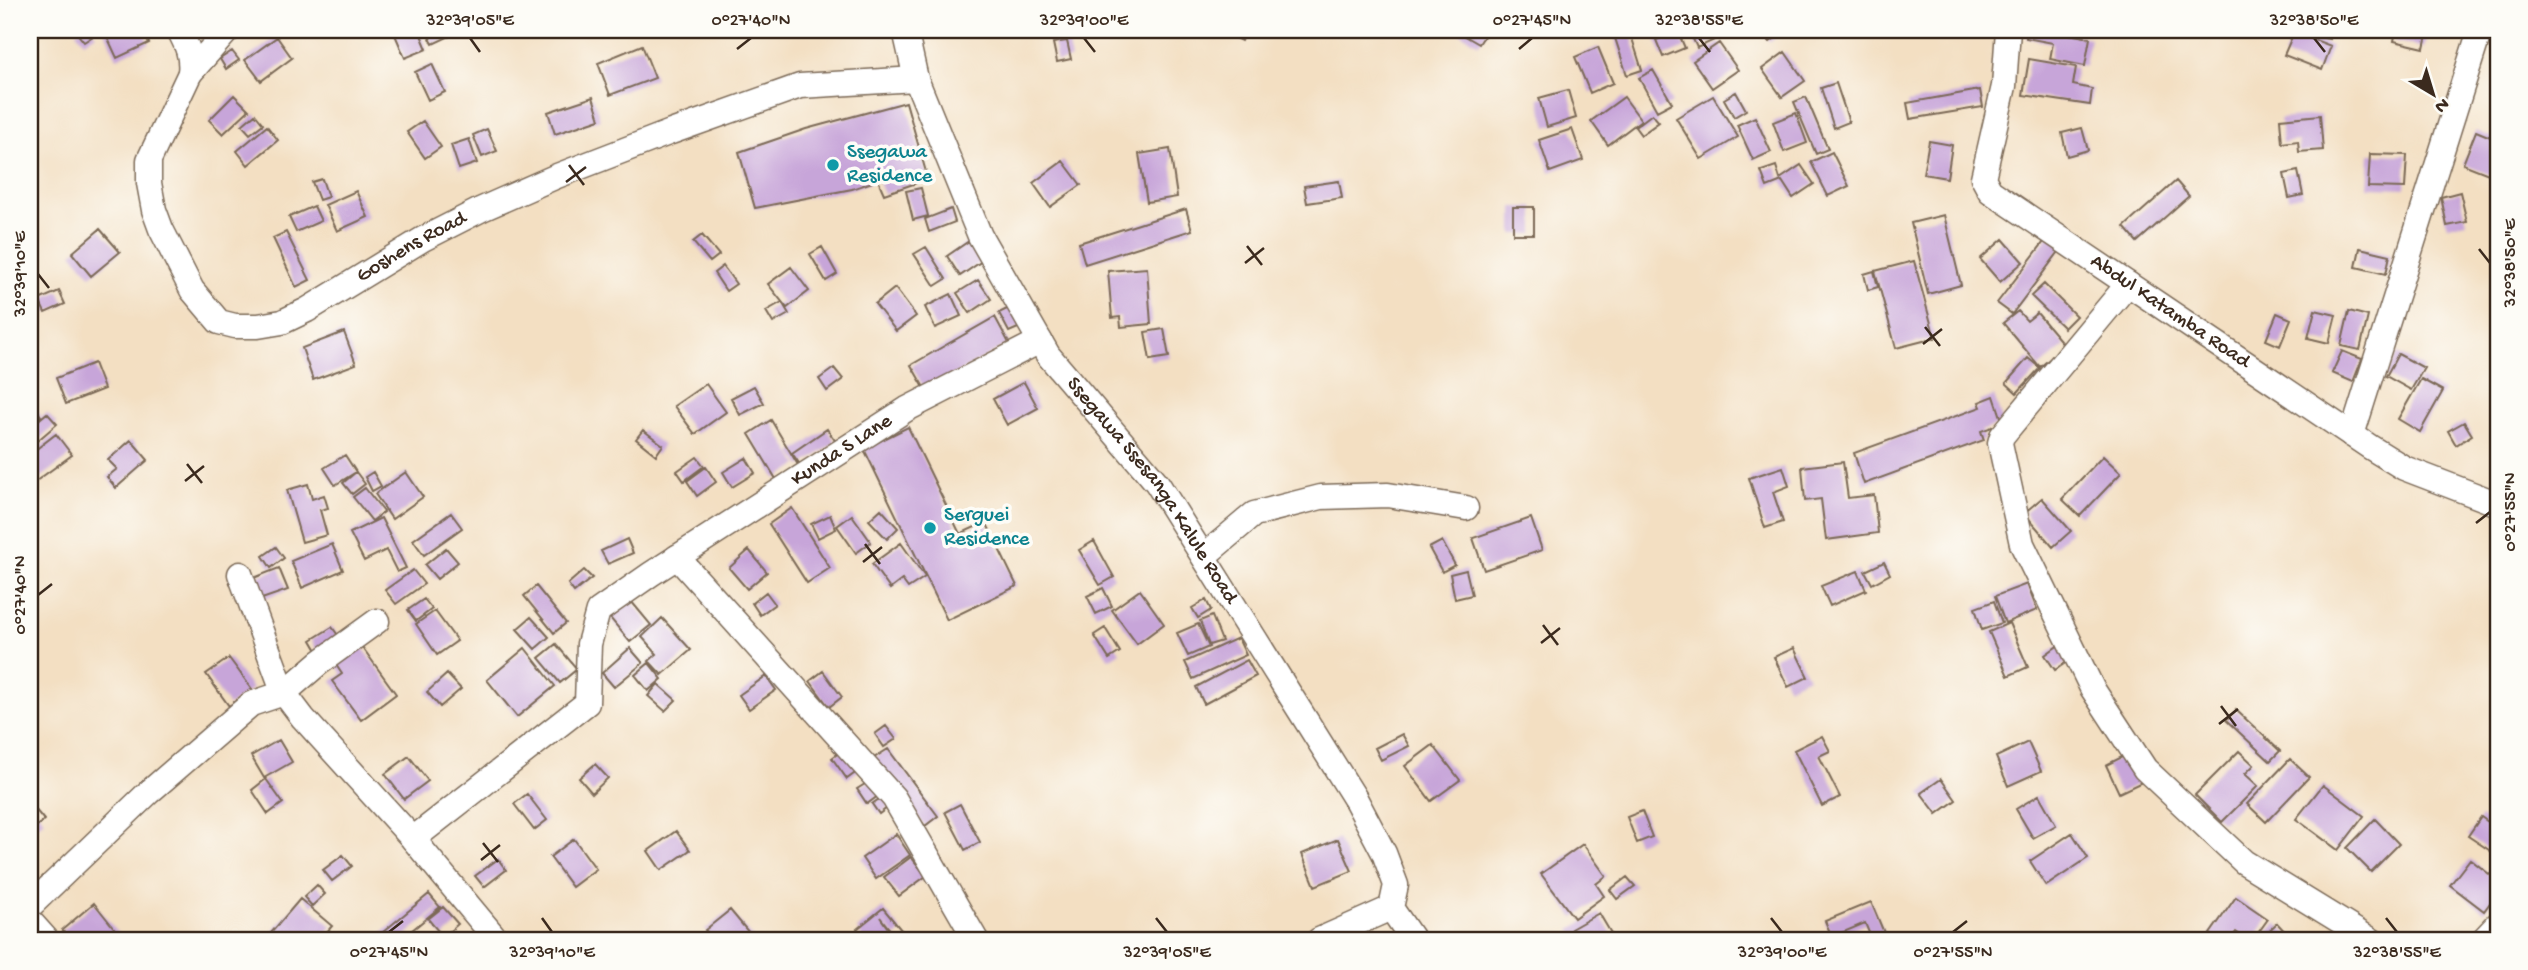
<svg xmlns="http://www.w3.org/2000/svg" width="2528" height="970" viewBox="0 0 2528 970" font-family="'Gochi Hand',sans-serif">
  <rect width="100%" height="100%" fill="#fdfcf7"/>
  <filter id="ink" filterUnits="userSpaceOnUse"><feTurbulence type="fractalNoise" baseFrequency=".0143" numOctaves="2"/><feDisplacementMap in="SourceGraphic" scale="14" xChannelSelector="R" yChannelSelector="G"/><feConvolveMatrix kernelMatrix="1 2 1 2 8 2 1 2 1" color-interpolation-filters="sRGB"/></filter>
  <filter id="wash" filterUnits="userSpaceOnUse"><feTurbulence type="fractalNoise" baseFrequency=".00686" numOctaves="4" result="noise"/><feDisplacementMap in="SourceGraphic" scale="28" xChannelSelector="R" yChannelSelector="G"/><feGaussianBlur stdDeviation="1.57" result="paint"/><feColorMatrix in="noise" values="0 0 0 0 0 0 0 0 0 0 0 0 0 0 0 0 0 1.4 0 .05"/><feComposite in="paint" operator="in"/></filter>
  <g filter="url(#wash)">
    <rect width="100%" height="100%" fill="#f3dfc2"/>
    <g id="blocks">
      <path fill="#c7a5d9" d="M79,30H92L96,34L84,42L76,32Z
        M104,30H142L149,43L117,58Z
        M393,30H419L427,49L405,58Z
        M426,30H452L454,34L433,44Z
        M1219,30H1247L1241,41Z
        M1455,30H1488L1479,44Z
        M1689,30H1723L1725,35L1697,48Z
        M1760,30H1785L1770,42Z
        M2027,30H2047L2090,38L2085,66L2050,59L2053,43L2026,38Z
        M2306,30H2332L2330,39L2305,35Z
        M2396,30H2428L2424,48L2394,41Z
        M1630,32L1642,70L1627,75L1615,38Z
        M1678,32L1685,48L1663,57L1656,40Z
        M2294,32L2331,46L2322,70L2284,55Z
        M277,37L292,58L261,81L245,60Z
        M1067,41L1071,59L1057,62L1053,43Z
        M1719,43L1738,70L1712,88L1693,61Z
        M642,45L655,78L610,95L598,63Z
        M1598,47L1613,83L1590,93L1575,57Z
        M232,51L239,60L226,69L220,59Z
        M1785,52L1805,81L1782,97L1762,69Z
        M2029,59L2076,67L2073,85L2092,89L2090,105L2023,95Z
        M432,64L445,92L428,100L415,72Z
        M1653,70L1672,103L1657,111L1639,78Z
        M1836,83L1849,122L1834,128L1821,88Z
        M1568,90L1576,118L1547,127L1539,98Z
        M1980,90L1983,107L1910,119L1907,103Z
        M1736,92L1746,110L1734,117L1724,99Z
        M234,95L249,110L223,134L209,120Z
        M1713,96L1738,137L1701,159L1676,118Z
        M593,97L600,119L555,134L548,112Z
        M1624,97L1641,120L1608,145L1591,121Z
        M1806,97L1828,149L1816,154L1794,102Z
        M906,102L928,179L884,194L878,180L852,189L755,208L739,152L806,129Z
        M1796,113L1807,143L1784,152L1773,122Z
        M255,114L263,124L250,134L242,125Z
        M1652,114L1659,122L1641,135L1635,127Z
        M2320,115L2323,150L2299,152L2298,141L2282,143L2280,119Z
        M1755,117L1771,152L1753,160L1737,125Z
        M423,121L441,147L425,158L407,132Z
        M267,126L278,140L248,165L237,151Z
        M2082,128L2088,150L2067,156L2062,133Z
        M487,129L497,151L482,157L473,135Z
        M1572,129L1583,160L1550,172L1539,140Z
        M2476,131L2498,140V159L2491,175L2463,164Z
        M469,139L477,163L459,169L451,145Z
        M1929,141L1952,145L1947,178L1923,174Z
        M1170,149L1177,197L1147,202L1139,154Z
        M1832,152L1849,186L1828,196L1811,162Z
        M2370,154L2407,155L2405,188L2368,187Z
        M1063,161L1081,185L1050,207L1033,183Z
        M1801,165L1814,184L1793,198L1782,181L1767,187L1761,171L1776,166L1780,179Z
        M2298,171L2303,195L2289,198L2284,174Z
        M322,179L328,197L319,200L312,182Z
        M1339,181L1342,198L1307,203L1304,186Z
        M2176,181L2189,196L2137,242L2124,227Z
        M921,188L928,216L913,220L906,191Z
        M356,191L368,217L337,231L325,205Z
        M2460,192L2467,222L2447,226L2441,197Z
        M314,206L321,221L296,232L289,217Z
        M1513,207H1534V234H1513Z
        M951,209L955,222L929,232L925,219Z
        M1186,209L1192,230L1085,264L1079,243Z
        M1944,215L1961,285L1928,294L1911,223Z
        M100,229L120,252L91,276L72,253Z
        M286,232L310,280L296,287L273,238Z
        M2050,234L2064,245L2012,314L1997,303Z
        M702,235L719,255L710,262L693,242Z
        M2003,239L2023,262L2000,282L1980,259Z
        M969,241L982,261L960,276L947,256Z
        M822,247L837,274L826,281L810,254Z
        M926,247L946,279L935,286L914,254Z
        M2360,248L2390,255L2386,274L2356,267Z
        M1914,261L1935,338L1896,348L1875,271Z
        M723,266L736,284L726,291L714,273Z
        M791,267L809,291L787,308L768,284Z
        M1147,268L1151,324L1121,327L1120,317L1112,318L1108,271Z
        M1874,271L1878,287L1868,290L1864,274Z
        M978,280L991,299L970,313L957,293Z
        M2044,284L2076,316L2064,328L2031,296Z
        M895,288L916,316L896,331L875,304Z
        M59,291L65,304L45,313L39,300Z
        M951,294L961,316L935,328L925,307Z
        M782,302L789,314L773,323L766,311Z
        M1015,305L1025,325L1009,332L999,313Z
        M2315,310L2336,315L2329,343L2308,338Z
        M2018,311L2027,321L2037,313L2065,346L2040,367L2003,323Z
        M2349,311L2368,316L2360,350L2341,346Z
        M2277,313L2291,319L2280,346L2266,340Z
        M995,317L1009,343L926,391L911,365Z
        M1164,329L1169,357L1150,360L1145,332Z
        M344,332L356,364L313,380L302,348Z
        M2342,351L2362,359L2353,382L2332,373Z
        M2398,354L2424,368L2411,390L2386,376Z
        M2028,358L2040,368L2017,393L2006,383Z
        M94,363L104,389L66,404L56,378Z
        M834,368L843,379L827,391L819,379Z
        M30,370L36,387L30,389Z
        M2421,379L2443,391L2420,432L2398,419Z
        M1024,382L1038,408L1007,425L993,399Z
        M706,384L726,412L695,434L674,406Z
        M754,386L764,403L740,415L731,398Z
        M1994,396L2003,423L1981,431L1984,440L1864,484L1854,453L1981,407L1979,402Z
        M33,405L41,416L30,425V407Z
        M47,413L57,424L30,447V427Z
        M771,420L798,465L776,479L749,434Z
        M2464,422L2472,435L2456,445L2448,431Z
        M908,427L960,534L986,522L1017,586L947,620L864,449Z
        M827,429L836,442L801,466L792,453Z
        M643,430L663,445L656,455L636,439Z
        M56,434L72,455L32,484L30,482V454Z
        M131,440L148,460L116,488L107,477L117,469L108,460Z
        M345,455L356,472L335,485L324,468Z
        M2103,456L2121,473L2080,516L2062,499Z
        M697,457L704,466L684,481L677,471Z
        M746,458L755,473L732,487L723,472Z
        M1843,462L1848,498L1874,495L1878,533L1826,540L1821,499L1805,501L1802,467Z
        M706,467L716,482L697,496L687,481Z
        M1783,467L1789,486L1773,492L1783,522L1765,528L1749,478Z
        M356,472L365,484L352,494L343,483Z
        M373,472L381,486L372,491L365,477Z
        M406,472L423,497L392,519L375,494Z
        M308,484L312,499L324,495L328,508L320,510L327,535L302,542L287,490Z
        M365,488L384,512L372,521L353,497Z
        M2042,498L2071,531L2053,547L2024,513Z
        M792,508L830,568L807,583L769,524Z
        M881,509L898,528L887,539L869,520Z
        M451,513L462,528L424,555L413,540Z
        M830,515L836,529L818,538L811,524Z
        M852,515L871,542L856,553L837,526Z
        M381,518L406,568L397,572L386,550L364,561L350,533Z
        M1531,518L1542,550L1484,570L1473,538Z
        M627,539L633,553L608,564L601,551Z
        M1094,541L1114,577L1100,585L1079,550Z
        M1442,541L1455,565L1442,572L1429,548Z
        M901,543L925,577L908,588L902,580L890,589L872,564Z
        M332,544L343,570L302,588L291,561Z
        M276,547L284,558L271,568L263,556Z
        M446,548L458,562L437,579L425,565Z
        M749,550L767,572L747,589L729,568Z
        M1884,562L1890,574L1872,584L1865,571Z
        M279,568L288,590L259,600L251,579Z
        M413,570L424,584L396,604L385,590Z
        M584,570L592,578L574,592L568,584Z
        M1466,570L1472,595L1455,599L1450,574Z
        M1858,571L1866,590L1830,606L1821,586Z
        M2027,584L2037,610L2005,623L1995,596Z
        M536,586L566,623L554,633L524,596Z
        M1103,588L1112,606L1096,614L1087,596Z
        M1140,590L1164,624L1137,644L1112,610Z
        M766,592L775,604L760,615L752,603Z
        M424,599L432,609L416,621L408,610Z
        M1206,600L1211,610L1198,618L1192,608Z
        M631,601L651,625L630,642L610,618Z
        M1994,601L2002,623L1982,630L1975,608Z
        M435,611L457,641L437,655L416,624Z
        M1212,616L1222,641L1209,645L1200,621Z
        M531,617L549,637L535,649L517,629Z
        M662,618L691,650L662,675L649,661L657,654L642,637Z
        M2009,623L2028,667L2008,676L1989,632Z
        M1198,624L1209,647L1188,656L1177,633Z
        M332,627L340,638L318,652L311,640Z
        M1105,628L1120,652L1109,659L1094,635Z
        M1238,638L1246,655L1193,679L1185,662Z
        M2063,642L2074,657L2055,670L2045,655Z
        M360,644L396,694L361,720L332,681L342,674L334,662Z
        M556,644L577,669L560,683L539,658Z
        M525,648L555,686L517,717L487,680Z
        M630,648L643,663L614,687L602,673Z
        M1794,648L1808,677L1788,687L1774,657Z
        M229,658L252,689L229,706L206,674Z
        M1247,660L1256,676L1204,704L1196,687Z
        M649,663L662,679L648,691L635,675Z
        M823,671L842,697L829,707L810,681Z
        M447,674L461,689L440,707L427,692Z
        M766,676L776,690L749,709L739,695Z
        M658,684L676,700L665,711L648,696Z
        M30,685L38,694L30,701Z
        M2236,710L2280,751L2270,761L2226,720Z
        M886,726L896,739L884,747L875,734Z
        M1402,734L1409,746L1381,760L1375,748Z
        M1822,736L1830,751L1819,756L1840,797L1822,806L1794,750Z
        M279,740L292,762L264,778L251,756Z
        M2028,742L2041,771L2008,786L1996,757Z
        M1433,745L1460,780L1431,801L1405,766Z
        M847,747L862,768L847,779L832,758Z
        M888,749L938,816L925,826L874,758Z
        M2239,751L2254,765L2245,774L2258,786L2222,822L2195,795Z
        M2128,754L2142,782L2119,793L2106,765Z
        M409,756L428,781L404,799L385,774Z
        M2290,759L2309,777L2266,822L2247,804Z
        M595,764L608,778L592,793L579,778Z
        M266,779L283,803L268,814L252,790Z
        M873,779L882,793L867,804L857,789Z
        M1941,779L1956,800L1937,814L1921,793Z
        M2323,785L2364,816L2338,850L2296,819Z
        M527,794L547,820L534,830L514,804Z
        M885,795L891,805L879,814L872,804Z
        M2039,795L2056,825L2033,838L2016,809Z
        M30,803L44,820L30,832Z
        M960,804L980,842L965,850L945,812Z
        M1642,811L1652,837L1637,843L1627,817Z
        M2481,817L2498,829V856L2468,836Z
        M2375,819L2399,844L2371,872L2347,848Z
        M676,831L690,850L661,870L648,851Z
        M2072,833L2088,858L2046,886L2030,861Z
        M896,834L910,855L876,879L862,858Z
        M574,839L596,869L572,887L550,857Z
        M1338,839L1352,871L1315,886L1302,854Z
        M1583,844L1606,876L1596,884L1604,896L1574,918L1541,874Z
        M343,855L352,866L332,881L323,870Z
        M911,857L926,876L899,896L884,877Z
        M498,859L506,870L484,887L475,876Z
        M2470,859L2498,881V892L2484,911L2450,885Z
        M1627,877L1635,886L1617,899L1610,890Z
        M317,885L325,894L312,906L304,897Z
        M429,894L440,907L400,940H380L377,937Z
        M2236,897L2268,919L2253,940H2248L2236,932L2230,940H2220L2210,934Z
        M300,899L332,926L320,940H265Z
        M1871,902L1885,935L1872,940L1865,923L1832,937L1825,921Z
        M94,903L118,933L109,940H71L62,930Z
        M443,907L458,924L443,937L428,919Z
        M883,908L902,931L896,937L880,917L896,940H864L857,929Z
        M730,910L755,940H714L705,930Z
        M1599,913L1615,940H1578L1571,929Z
        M2277,923L2289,936L2285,940H2259Z"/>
    </g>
  </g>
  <g filter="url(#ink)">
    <use href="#blocks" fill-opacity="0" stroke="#7b6957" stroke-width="2"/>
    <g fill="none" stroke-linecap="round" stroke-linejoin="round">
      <g stroke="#7b6957" stroke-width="27">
        <g id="minor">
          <path id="s1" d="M179,30C187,45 192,56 190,73L149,160V183L154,210L161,229L192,290L219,322L235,326H258L282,322L307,310L423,239L482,209L557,176L671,132L800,86L916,79"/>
          <path id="s2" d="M905,30L916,79L980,236L1048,355L1157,483L1356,800L1384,853L1396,885L1391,908L1413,940"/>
          <path id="s3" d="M2008,30L2004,86L1983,178L1990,191L2370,447L2404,468L2498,504"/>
          <path d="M190,73L228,30"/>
          <path d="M2128,284L2002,436L2000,443L2022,544L2092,688L2145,769L2244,862L2371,940"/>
          <path d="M2352,435L2480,30"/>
          <path d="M1204,556L1254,514L1321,497L1388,495L1466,508"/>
          <path d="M677,557L894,798L976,940"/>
          <path d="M240,574L284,693L303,718L413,839L497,940"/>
          <path id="s4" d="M413,839L587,703L589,644L598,611L651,574L907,409L1040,341"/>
          <path d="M30,906L148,793L251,704L284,693L319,663L377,621"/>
          <path d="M30,921L47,940"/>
          <path d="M1319,940L1391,908"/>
          <path d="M2483,940L2498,924"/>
        </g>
      </g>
      <use href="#minor" stroke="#fff" stroke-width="24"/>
    </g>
  </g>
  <path fill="none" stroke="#3b2a1e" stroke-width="2.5" d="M470,38L480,52M1084,38L1095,52M1699,38L1710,52M2314,38L2325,52M737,49L751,38M1519,49L1532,38M569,165L584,185M566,182L586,167M1247,246L1262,265M2479,249L2490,263M1245,263L1264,248M38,274L49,288M1925,327L1940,346M1923,344L1942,329M187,464L202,483M185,481L204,466M2476,523L2490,512M865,544L880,564M863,562L882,547M38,595L52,584M1543,625L1558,645M1541,643L1560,628M2221,706L2236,726M2219,724L2238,709M483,843L498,862M481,860L500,845M542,918L552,932M1156,918L1167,932M1771,918L1782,932M2386,918L2397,932M389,932L403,921M1953,932L1967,921"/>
  <g fill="#0f9aa8" stroke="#fdfcf7" stroke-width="2.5">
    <circle cx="833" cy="165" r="7"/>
    <circle cx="930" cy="528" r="7"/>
  </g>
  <g text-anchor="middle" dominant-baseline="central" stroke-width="7" stroke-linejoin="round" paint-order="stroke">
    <g font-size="21" fill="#0d838f" stroke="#fdfcf7" text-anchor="start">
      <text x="847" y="153">Ssegawa<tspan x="847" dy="24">Residence</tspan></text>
      <text x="944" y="516">Serguei<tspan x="944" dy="24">Residence</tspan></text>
    </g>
    <g font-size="21" fill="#3b2a1e" stroke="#fdfcf7">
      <text stroke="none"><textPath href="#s1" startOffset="536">Goshens Road</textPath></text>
      <text stroke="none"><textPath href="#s3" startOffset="382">Abdul Katamba Road</textPath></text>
      <text stroke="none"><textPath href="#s4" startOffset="606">Kunda S Lane</textPath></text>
      <text stroke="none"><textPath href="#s2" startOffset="528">Ssegawa Ssesanga Kalule Road</textPath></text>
    </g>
  </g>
  <rect width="2528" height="970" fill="none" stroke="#fdfcf7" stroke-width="77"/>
  <g transform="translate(2433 94) rotate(142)" stroke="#fdfcf7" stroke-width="5" paint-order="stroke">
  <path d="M0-5L12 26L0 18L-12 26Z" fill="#3b2a1e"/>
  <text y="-10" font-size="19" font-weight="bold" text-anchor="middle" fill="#3b2a1e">N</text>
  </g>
  <rect x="38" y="38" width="2452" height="894" fill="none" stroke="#3b2a1e" stroke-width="2.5"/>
  <g font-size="18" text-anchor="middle" fill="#3b2a1e">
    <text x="470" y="25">32°39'05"E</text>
    <text x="751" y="25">0°27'40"N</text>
    <text x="1084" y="25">32°39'00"E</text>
    <text x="1532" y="25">0°27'45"N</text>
    <text x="1699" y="25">32°38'55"E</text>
    <text x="2314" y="25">32°38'50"E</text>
    <text transform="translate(2509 263) rotate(-90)" y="6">32°38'50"E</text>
    <text transform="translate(19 274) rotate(-90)" y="6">32°39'10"E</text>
    <text transform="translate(2509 512) rotate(-90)" y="6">0°27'55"N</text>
    <text transform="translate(19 595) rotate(-90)" y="6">0°27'40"N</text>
    <text x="389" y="957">0°27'45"N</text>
    <text x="552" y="957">32°39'10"E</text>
    <text x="1167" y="957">32°39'05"E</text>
    <text x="1782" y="957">32°39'00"E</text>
    <text x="1953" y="957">0°27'55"N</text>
    <text x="2397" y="957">32°38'55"E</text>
  </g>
</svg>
